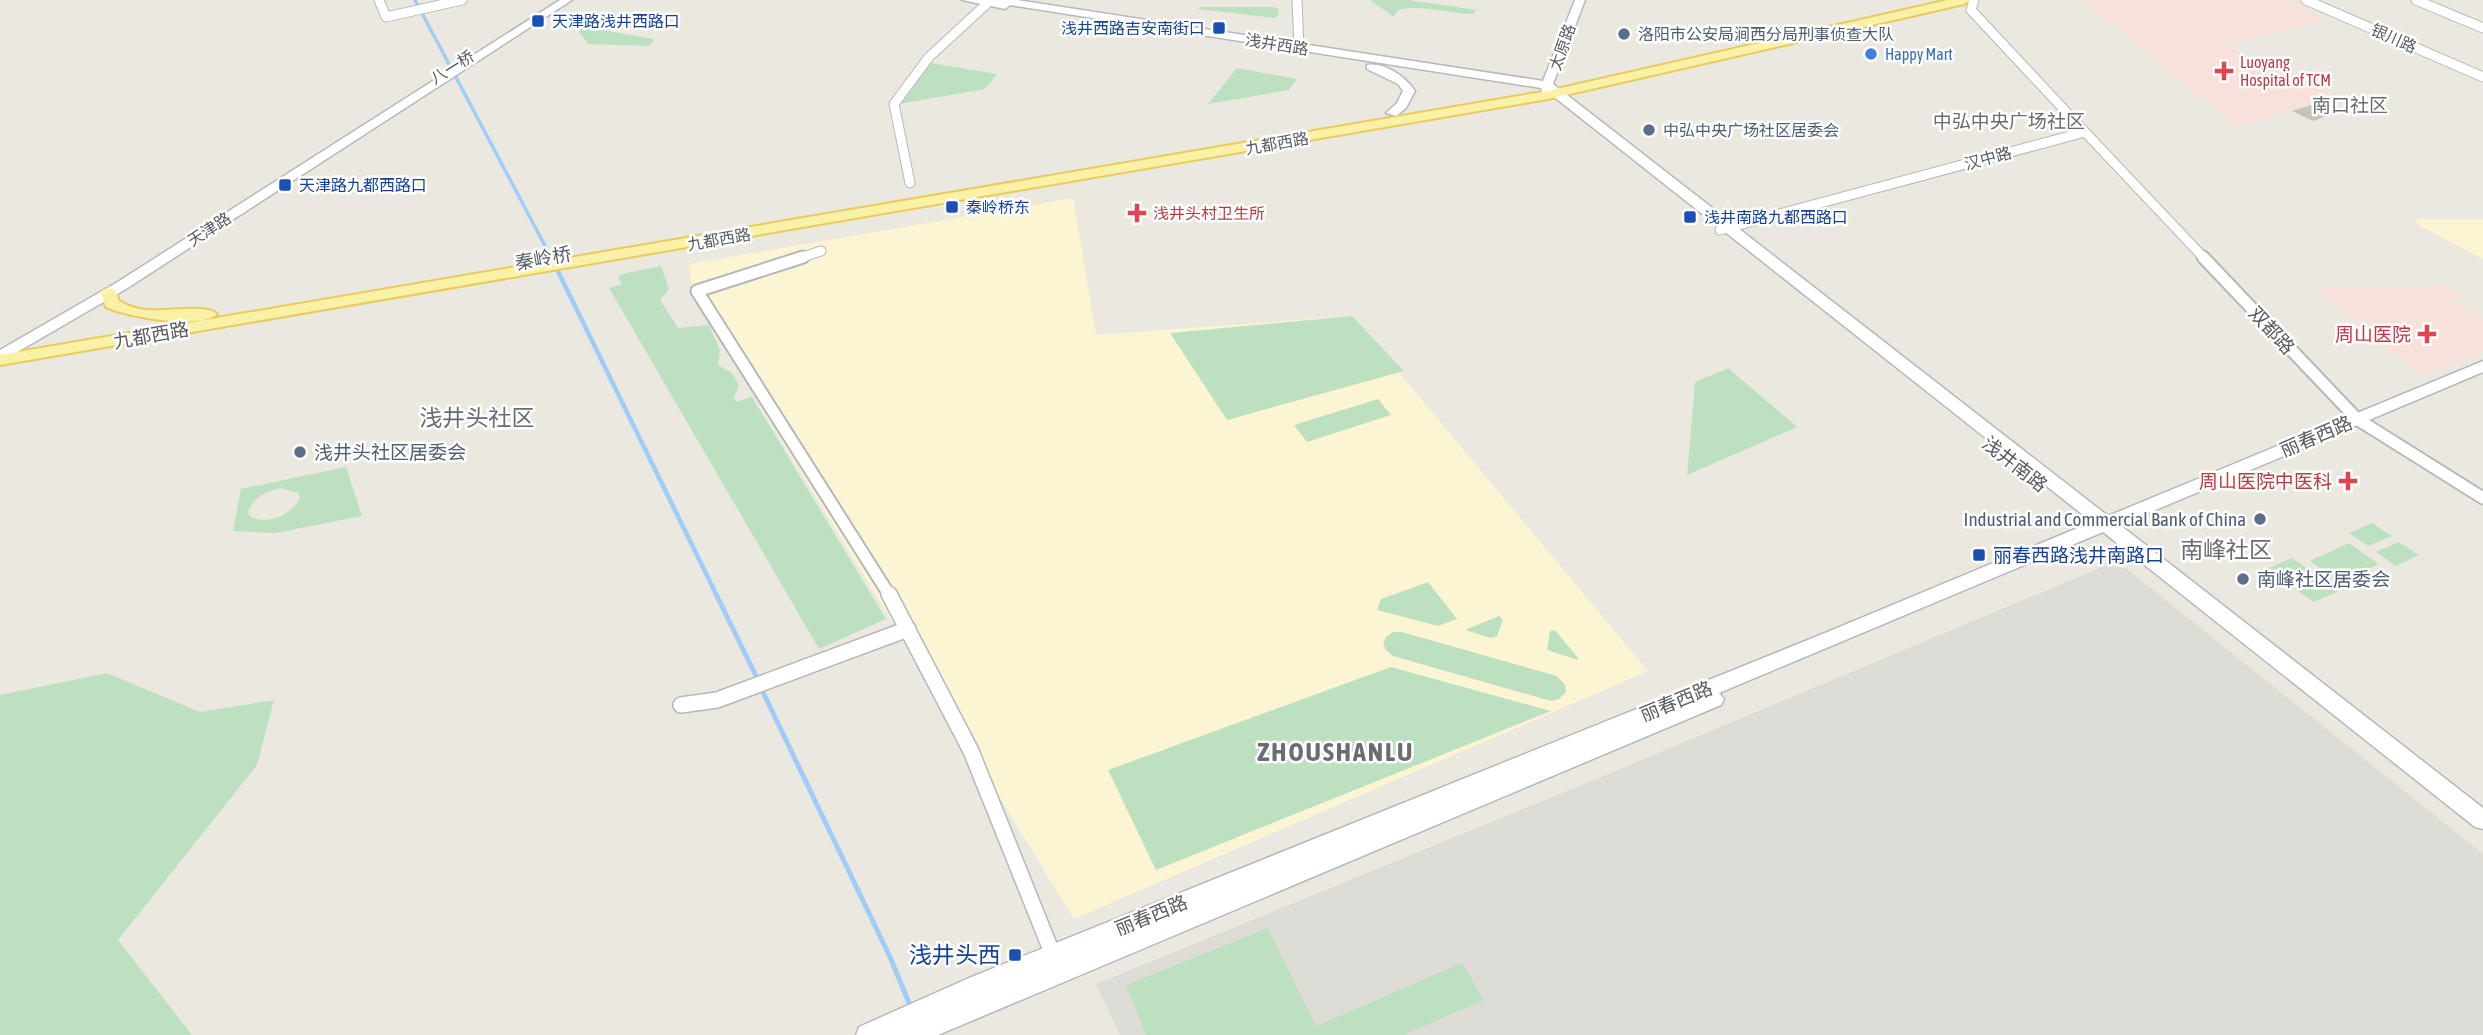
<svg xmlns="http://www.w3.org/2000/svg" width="2483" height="1035" viewBox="0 0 2483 1035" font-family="'Asap Condensed','Noto Sans SC',sans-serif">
  <rect width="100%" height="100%" fill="#ebe9df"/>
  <path fill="#fbf5d4" d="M1073,198L1096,335L1352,316L1648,671L1074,919L693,296L689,264Z
    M2414,219H2483V259L2420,226Z"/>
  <path fill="#dedcd7" d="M2107,565L2127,569L2483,854V1035H1120L1096,984L1589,782Z"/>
  <path fill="#f8e0db" d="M2082,0H2285L2327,18L2225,45L2335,97L2237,126Z
    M2448,285L2462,295L2450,301L2483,318V351L2421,376L2316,289Z"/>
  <path fill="#bde1c0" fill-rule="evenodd" d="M1370,0H1409L1476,10L1473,14C1448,14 1422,4 1398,10L1394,17Z
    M1199,7H1273L1279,9L1277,17L1274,18L1198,9Z
    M574,25L654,39L650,46L588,44Z
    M931,63L997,74L985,89L899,104Z
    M1237,68L1297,79L1289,90L1208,104Z
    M661,266L669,289L660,300L678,328L709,325L720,350L718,365L732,373L739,386L734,397L736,402L752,397L886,619L819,649L609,288L622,284L618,277L622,274Z
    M1352,316L1404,371L1227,420L1170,333Z
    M1728,368L1797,427L1687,475L1695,382Z
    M1378,399L1391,415L1307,442L1294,425Z
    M346,467L362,516L275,533L233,531L241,489ZM280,488L298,493L300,497C293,515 268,525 251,517L248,513C251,498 266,492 280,488Z
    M2372,523L2392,536L2368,546L2349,533Z
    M2399,542L2419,555L2396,566L2376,552Z
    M2349,543L2379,564L2339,582L2310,561Z
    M2292,558L2312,572L2287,582L2268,568Z
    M2319,577L2339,591L2314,602L2294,588Z
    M1428,582L1457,619L1438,626L1377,610L1381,599Z
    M1499,616L1503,620L1497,636L1491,638L1465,630Z
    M1555,630L1578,658V660L1547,650L1550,631Z
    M1393,632H1402L1557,676L1565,685L1566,692L1559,699L1551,701L1393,656L1386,650L1383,643L1386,637Z
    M1391,667L1551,711L1156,870L1108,770Z
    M107,673L200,712L274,700L257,765L118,940L192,1035H0V695Z
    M1268,928L1316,1026L1462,963L1484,1000L1404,1035H1146L1126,985Z"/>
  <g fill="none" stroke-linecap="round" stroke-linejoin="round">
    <path stroke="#a1ccf9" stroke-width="3.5" d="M415,0L552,259"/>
    <path stroke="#a1ccf9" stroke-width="4.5" d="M551,257L717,596"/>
    <path stroke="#a1ccf9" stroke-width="5" d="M716,594L758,680
      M761,688L890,957L912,1010"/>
  </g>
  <path fill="#c6c3bd" d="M2324,101L2345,110L2313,121L2292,111Z"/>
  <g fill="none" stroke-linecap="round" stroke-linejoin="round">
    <g stroke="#b5b7bc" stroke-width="11">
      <path id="street-far2" d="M379,0L386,17L462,0
        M1297,0L1299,48
        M2306,0L2483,77
        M2416,0L2483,28
        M2085,132L2205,259
        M910,183L894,104L929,57L991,0
        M1720,230L2085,132L1971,10L1974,0
        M797,259L821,251"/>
    </g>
    <g stroke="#b5b7bc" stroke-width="15">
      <path id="street-far1" d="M803,257L697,291L890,596
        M2203,257L2357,419L2483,498"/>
    </g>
    <g stroke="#b5b7bc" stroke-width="18">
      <path id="street" d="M889,594L971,751L1053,955
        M681,705L717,700L908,629"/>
    </g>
    <g stroke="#b5b8be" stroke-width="3">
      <path id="secondary" d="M560,0H572L126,289L0,362V350L116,283Z
        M962,0H1017L1543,81L1575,0H1585L1553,84L2108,516L2483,361V372L2120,525L2483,808V829L2475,827L2103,532L1719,693L1724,699L1721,705L938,1035H856L859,1027L969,978L1825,633L2092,522L1553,96L1544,98L1541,88L1010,5L1005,9Z
        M1367,65C1384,62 1406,77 1415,91L1406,108L1396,116L1386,113L1397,103L1403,91L1398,84L1367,69Z"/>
    </g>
    <g stroke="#e7cb5c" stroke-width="4">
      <path id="primary" d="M1948,0H1970L1964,4L1548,99L0,365V355L1548,91Z
        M109,288L115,290L119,301C128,306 136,309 146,310C162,312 208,304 217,314C201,330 127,317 106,307L101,293Z"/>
    </g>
    <use href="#street-far2" stroke="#fff" stroke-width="9"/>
    <use href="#street-far1" stroke="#fff" stroke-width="11"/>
    <use href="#street" stroke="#fff" stroke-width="15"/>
    <use href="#secondary" fill="#fff" fill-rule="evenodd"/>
    <use href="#primary" fill="#f9f2a6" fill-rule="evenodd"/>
  </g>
  <g fill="#1a4fb4" stroke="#fff" stroke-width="2.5">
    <rect x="531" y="14" width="14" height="14" rx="3.5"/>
    <rect x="1212" y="21" width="14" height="14" rx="3.5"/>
    <rect x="278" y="178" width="14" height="14" rx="3.5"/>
    <rect x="945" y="200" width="14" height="14" rx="3.5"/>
    <rect x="1683" y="210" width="14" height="14" rx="3.5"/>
    <rect x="1972" y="548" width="14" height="14" rx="3.5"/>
    <rect x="1008" y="948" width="14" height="14" rx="3.5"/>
  </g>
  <g fill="#5c6f8a" stroke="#fff" stroke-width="2.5">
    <circle cx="1624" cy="34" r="7"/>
    <circle cx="1649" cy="130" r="7"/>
    <circle cx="300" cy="452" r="7"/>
    <circle cx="2260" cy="519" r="7"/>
    <circle cx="2243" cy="579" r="7"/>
  </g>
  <circle fill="#3f7fe0" stroke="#fff" stroke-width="2.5" cx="1871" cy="54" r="7"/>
  <g fill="#e0444e" stroke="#fff" stroke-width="2.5">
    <path d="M2220.5 60.5h7v7h7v7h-7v7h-7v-7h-7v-7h7z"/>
    <path d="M1133.5 202.5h7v7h7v7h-7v7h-7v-7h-7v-7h7z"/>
    <path d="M2423.5 323.5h7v7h7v7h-7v7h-7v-7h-7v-7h7z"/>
    <path d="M2344.5 470.5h7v7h7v7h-7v7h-7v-7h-7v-7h7z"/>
  </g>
  <g text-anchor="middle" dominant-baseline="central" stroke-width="5" stroke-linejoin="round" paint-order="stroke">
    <g font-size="16" fill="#164399" stroke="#fff" text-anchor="start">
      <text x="552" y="21">天津路浅井西路口</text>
      <text x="1205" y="28" text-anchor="end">浅井西路吉安南街口</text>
      <text x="299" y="185">天津路九都西路口</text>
      <text x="966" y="207">秦岭桥东</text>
      <text x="1704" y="217">浅井南路九都西路口</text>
    </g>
    <g font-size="16" fill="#4e5e75" stroke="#fff" text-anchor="start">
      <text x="1638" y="34">洛阳市公安局涧西分局刑事侦查大队</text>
      <text x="1663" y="130">中弘中央广场社区居委会</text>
    </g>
    <g font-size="16" fill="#585b60" stroke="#fff">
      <text transform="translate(2394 38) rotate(24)">银川路</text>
      <text transform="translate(1277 44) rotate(9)">浅井西路</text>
      <text transform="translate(1562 47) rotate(-70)">太原路</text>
      <text transform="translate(452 67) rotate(-32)">八一桥</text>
      <text transform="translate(1277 143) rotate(-10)">九都西路</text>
      <text transform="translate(1988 158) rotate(-15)">汉中路</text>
      <text transform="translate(209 229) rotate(-33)">天津路</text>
      <text transform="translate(719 239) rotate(-10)">九都西路</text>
    </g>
    <g font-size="16" fill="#366cbe" stroke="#fff" text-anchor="start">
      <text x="1885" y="54">Happy Mart</text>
    </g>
    <g font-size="16" fill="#be3a42" stroke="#fff" text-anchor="start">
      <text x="2240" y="62">Luoyang<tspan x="2240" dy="18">Hospital of TCM</tspan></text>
      <text x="1153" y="213">浅井头村卫生所</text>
    </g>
    <g font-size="19" fill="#696d72" stroke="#fff">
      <text x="2350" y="105">南口社区</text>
      <text x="2009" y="121">中弘中央广场社区</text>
    </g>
    <g font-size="19" fill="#585b60" stroke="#fff">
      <text transform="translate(543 258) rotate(-10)">秦岭桥</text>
      <text transform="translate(2272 330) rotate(47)">双都路</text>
      <text transform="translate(151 335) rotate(-10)">九都西路</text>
      <text transform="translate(2316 436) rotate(-23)">丽春西路</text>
      <text transform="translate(2015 464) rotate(38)">浅井南路</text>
      <text transform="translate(1676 701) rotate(-22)">丽春西路</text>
      <text transform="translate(1151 915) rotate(-22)">丽春西路</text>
    </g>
    <g font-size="19" fill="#be3a42" stroke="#fff" text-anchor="end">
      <text x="2411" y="334">周山医院</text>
      <text x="2332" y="481">周山医院中医科</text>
    </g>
    <g font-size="19" fill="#4e5e75" stroke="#fff" text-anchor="start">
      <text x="314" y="452">浅井头社区居委会</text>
      <text x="2246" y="519" text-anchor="end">Industrial and Commercial Bank of China</text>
      <text x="2257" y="579">南峰社区居委会</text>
    </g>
    <g font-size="19" fill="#164399" stroke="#fff" text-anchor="start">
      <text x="1993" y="555">丽春西路浅井南路口</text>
    </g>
    <g font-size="23" fill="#696d72" stroke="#fff">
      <text x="477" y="418">浅井头社区</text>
      <text x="2226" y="550">南峰社区</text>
    </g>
    <g font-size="23" fill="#164399" stroke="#fff" text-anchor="end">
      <text x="1001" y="955">浅井头西</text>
    </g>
    <g font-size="26" font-weight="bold" letter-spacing="2" fill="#696d72" stroke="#fff">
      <text x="1336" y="752">ZHOUSHANLU</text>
    </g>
  </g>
</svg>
